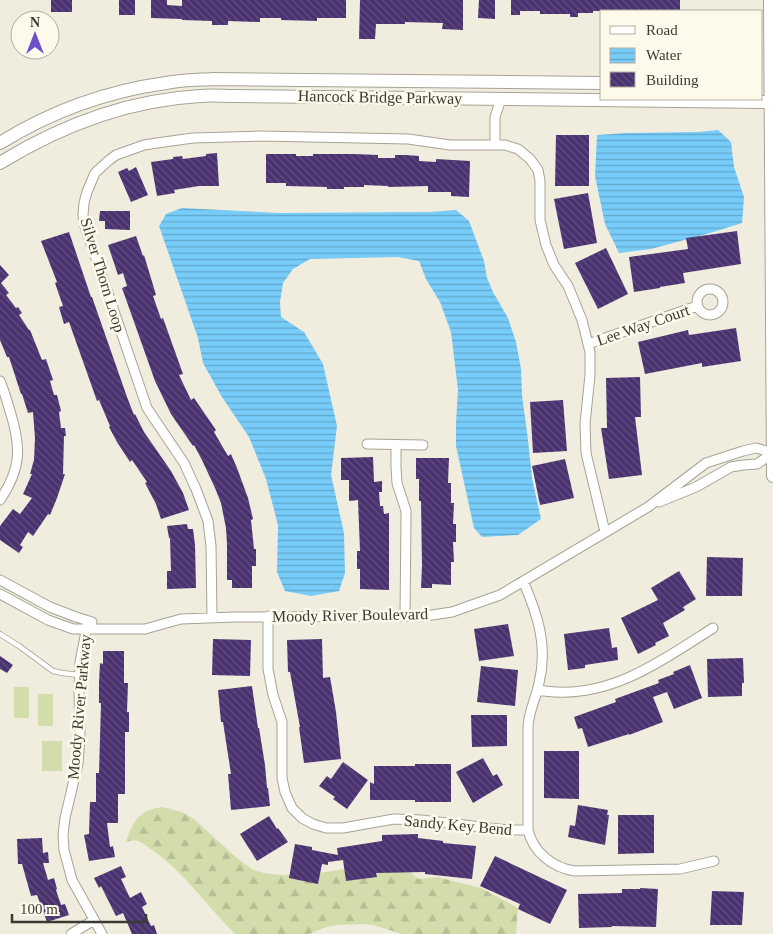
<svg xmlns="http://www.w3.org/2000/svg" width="773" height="934" viewBox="0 0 773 934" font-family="Georgia,serif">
  <defs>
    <pattern id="forest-firs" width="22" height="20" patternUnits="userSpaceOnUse" patternTransform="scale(1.25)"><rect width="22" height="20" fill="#d2ddab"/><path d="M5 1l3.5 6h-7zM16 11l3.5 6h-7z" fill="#b5be94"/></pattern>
    <pattern id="water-rules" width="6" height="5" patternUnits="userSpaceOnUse" patternTransform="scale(1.25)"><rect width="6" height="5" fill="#77ccf9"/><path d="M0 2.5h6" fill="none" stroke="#63a7ca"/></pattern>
    <pattern id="building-back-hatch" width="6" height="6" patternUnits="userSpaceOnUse" patternTransform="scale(1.25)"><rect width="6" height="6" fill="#4a3270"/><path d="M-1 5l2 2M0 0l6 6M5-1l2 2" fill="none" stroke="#624f80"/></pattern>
  </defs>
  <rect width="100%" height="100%" fill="#f0edde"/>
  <path fill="url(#forest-firs)" d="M162,807L182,812L194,819L238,859L252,869L264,873L280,875L314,874L356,867L408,871L419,879L437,877L481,888L518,908L516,934H402L373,925L361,924L339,925L327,927L309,934H235C207,906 184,872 151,849C147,847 142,842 138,841C134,840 130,841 126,842C133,821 139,810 162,807Z"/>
  <path fill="#d2ddab" d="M14,687H29V718H14Z
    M38,694H53V726H38Z
    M42,741H62V771H42Z"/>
  <path fill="url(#water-rules)" d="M718,130L731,142L734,167L744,197L742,223L710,233L651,249L619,253L605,224L595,176L597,135L627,133L698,132Z
    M182,208L279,213L430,212L456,210L469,221L484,261L487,278L493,292L508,318L516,342L521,369L522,395L528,440L532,478L541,519L518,535L482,537L474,528L456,446V423L458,390L451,332L440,302L426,279L419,261L398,257L310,259L293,269L283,283L280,302L281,317L304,332L323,364L337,426L331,475L344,533L345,573L339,591L311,596L285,591L277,572L278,525L266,479L249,437L222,397L203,363L198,338L159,226L166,214Z"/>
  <path fill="url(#building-back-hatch)" d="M51,0H72V12H51Z
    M119,0H135V15H119Z
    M151,0H167V5L182,6V0H346V18H317V21L281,20V18H260V22L228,21V25H212V21L182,20V19L151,18Z
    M360,0H463V30L442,29L443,23L405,22V24H376L375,39H359Z
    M479,0H495V19L478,18Z
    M511,0H680V11H593V13H578V17H570V14H540V11H520V15H511Z
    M556,135H589V186H555Z
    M217,153L219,186H199L174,190L175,193L157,196L151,162L173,159V157L182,156L183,159L206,156V154Z
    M266,154H296V156H313V154H354L378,155V158H395V155H406L419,156V161L436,162V159L470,161L469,197L451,196V192H428V186L388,187V186L364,185V187H344V189H327V187L286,186V183H266Z
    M136,167L148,195L131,202L118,172L127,168L129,171Z
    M588,193L597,243L564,249L554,199Z
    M100,211H130V230L105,229V221H99Z
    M737,231L741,264L683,273L685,283L660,287V288L634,292L629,257L688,249L686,238Z
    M69,232L91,297H92L127,397L134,415L135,414L144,432L171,471L183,493L189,510L161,519L156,504L145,483L147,482L132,460L130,462L117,442L109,427L110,426L99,400L97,401L69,322L64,324L59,307L63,306L55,283L57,282L41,241Z
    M136,236L143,256L144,255L156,295L153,296L161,319L163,318L183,374L179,375L191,400L194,398L216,430L214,432L228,456L231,454L237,468L248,498L253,519L251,520L254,549H256V566H252V588H232V580H227V544L226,528L221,503L215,488L202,460L194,445L193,446L171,414L155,381L122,288L127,286L123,273L118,275L108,245Z
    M606,248L628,294L598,309L575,263Z
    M0,265L9,275L1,283L9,293L6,295L16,308L18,307L22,313L19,315L29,330H30L42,360L46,359L53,380L50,381L54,395H57L61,411L59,412L61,428H65L66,436H64L63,474H65L57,498L50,515L48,514L33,536L28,532L20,545L23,547L19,553L0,540V526L13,509L20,514L32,498L23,494L32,474H30L34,460L35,438L33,412L28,413L22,394H21L9,357H7L0,340Z
    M736,328L741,361L702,367V363L645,374L638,342L688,330L689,335Z
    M640,377L641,417H635L642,475L609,479L601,428H607L606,378Z
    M563,400L567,451L533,453L530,402Z
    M373,457L374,482L382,481V492H379L380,506H383L384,514L389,513V590L360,589V569H357V551H360L358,500L349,501V480H341V458Z
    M416,458H449L448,483H451V503H454L453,524H456V542H453L454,562H451V585L432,584V588H421L422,566L421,501H419V479H416Z
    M565,459L574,498L540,505L532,466Z
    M187,524L188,529H193L195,545L196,588L167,589V571H171L170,538H169L167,526Z
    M707,557L743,558L742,596H706Z
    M679,571L696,599L683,607L685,610L663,623L669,636L655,643L656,645L638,654L621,618L658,600L651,588Z
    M508,624L514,656L479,661L474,629Z
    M609,628L612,648L617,647L618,660L585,665V668L568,670L564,634Z
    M213,639L251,640L250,676L212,675Z
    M322,639L323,678L330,677L336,712L341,759L304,763L299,727H300L290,672H288L287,640Z
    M103,651H124V683H128L127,712H129V732H125V794H118V823H107L110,847L113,846L115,857L89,861L84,835L89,834L90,802H96V773H99L101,703H99V683L100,663L103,664Z
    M0,656L13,665L7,673L0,669Z
    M743,658L744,683H742V696L708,697L707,659Z
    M690,665L702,698L674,709L667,692L653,697L663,722L629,735V734L588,747L582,728L578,729L574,717L616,702L615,699L659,683L658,680L674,674L673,672Z
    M481,666L518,670L515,706L477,702Z
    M252,686L258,728H259L265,765L267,788H268L270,806L231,810L228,774H231L223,722H221L218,690Z
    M471,715H507V746L472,747Z
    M544,751H579V799L544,798Z
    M483,758L493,776L497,774L503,785L473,803L456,772Z
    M343,762L368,780L347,809L333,799L335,797L319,786L327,776L331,779Z
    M415,764H451V802H415V800H370V782L374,784V766H415Z
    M578,805L608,810L607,815H609L605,845L568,837L570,825L575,826Z
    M618,815H654V853L618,854Z
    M269,816L277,829L278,828L288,842L257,861L240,834Z
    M418,834V838L443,841V843L476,846L472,879L425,874V872L376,873L377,877L346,881L343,860L328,862V865L322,864L318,884L289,878L295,844L312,847V850L338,855L337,848L382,841V835Z
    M42,838L43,853L48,852L49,863H43L48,880L54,878L57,889L56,890L61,905L65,904L69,915L47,922L37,895L31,896L22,864H18L17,839Z
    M495,856L567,890L550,924L518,909L520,904L480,886Z
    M121,866L126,877L121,879L130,898L141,892L147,904L142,907L151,926L154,925L157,934H132L123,913L116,916L101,886L99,888L94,878Z
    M640,888L658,889L656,927L612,926V927L579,928L578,894L622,893V889H640Z
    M712,891L744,892L742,925H710Z"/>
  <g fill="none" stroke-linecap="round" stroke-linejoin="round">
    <g stroke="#a6a395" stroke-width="6">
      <path id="lane" d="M0,634L19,646L53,671L62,673L79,675"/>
    </g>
    <g stroke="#a6a395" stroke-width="11">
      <path id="street" d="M495,145V117L501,99
        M697 302a13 13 0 1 1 26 0a13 13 0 1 1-26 0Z
        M588,344L697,306
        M0,381C4,390 7,401 10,411C21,446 22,468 0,500
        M367,444L423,445
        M396,445V467L397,483L406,511V517L405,616
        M659,502L696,487L731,467L743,465L757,464L773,453
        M0,580L50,607L76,617L92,622
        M523,581C538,615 548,646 539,683C536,699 528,712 528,728V830C533,852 553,868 575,871L680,869L714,861
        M0,594L48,620L73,629H145L181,619L235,617L425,616L452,612L500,595L648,507L706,463L743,451L756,448L773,453
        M268,616V669L273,695L282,722V778L285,792L292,808L302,818L313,824L326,828H343L394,819L421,820L507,830H528
        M212,617L211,546L208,521L196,489L184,463L147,408L85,226L83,215L84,203L87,192L95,173L108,161L116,155L144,145L157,143L193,138L261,136L408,139L450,145H505L518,149L530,159L538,170L540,181V220L546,245L554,265L568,286L582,320L590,352V375L585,424L586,453L605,532
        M88,621L80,662L79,690L80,738L78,763L65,818L63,835L64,850L72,880L102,934
        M538,690C544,691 551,692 557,692C616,695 666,658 713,628
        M71,934L94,920"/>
    </g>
    <g stroke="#a6a395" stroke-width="14">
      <path id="secondary" d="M770,0L773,476
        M0,143C50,112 108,91 166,83C182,80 197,80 213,79L602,83
        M0,163C60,126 129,100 200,96C211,95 223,96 234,96L773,102"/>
    </g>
    <use href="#lane" stroke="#fff" stroke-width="4.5"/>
    <use href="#street" stroke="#fff" stroke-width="9"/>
    <use href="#secondary" stroke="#fff" stroke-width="12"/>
  </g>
  <g text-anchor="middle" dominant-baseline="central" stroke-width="5" stroke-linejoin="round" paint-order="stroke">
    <g font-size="16" fill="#3b3934" stroke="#fefaeb">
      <text transform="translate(380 97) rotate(1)">Hancock Bridge Parkway</text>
      <text transform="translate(103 275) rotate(73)">Silver Thorn Loop</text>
      <text transform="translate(643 325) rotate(-19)">Lee Way Court</text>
      <text transform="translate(350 615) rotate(-1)">Moody River Boulevard</text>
      <text transform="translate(79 707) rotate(-85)">Moody River Parkway</text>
      <text transform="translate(458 825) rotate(5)">Sandy Key Bend</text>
    </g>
  </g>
  <rect x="600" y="10" width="162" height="90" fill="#fefaeb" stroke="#b0ada2"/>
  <rect x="610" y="26" width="25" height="8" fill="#ffffff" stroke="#b0ada2"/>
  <text x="646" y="35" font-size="15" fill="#3b3934">Road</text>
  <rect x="610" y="48" width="25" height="15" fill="url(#water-rules)" stroke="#b0ada2"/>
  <text x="646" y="60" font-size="15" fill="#3b3934">Water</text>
  <rect x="610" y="72" width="25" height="15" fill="url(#building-back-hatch)" stroke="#b0ada2"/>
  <text x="646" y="85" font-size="15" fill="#3b3934">Building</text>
  <g transform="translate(35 35)"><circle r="24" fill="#fefaeb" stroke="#b0ada2"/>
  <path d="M0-4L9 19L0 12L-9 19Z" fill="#6e51ca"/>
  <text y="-8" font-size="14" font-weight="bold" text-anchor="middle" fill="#3b3934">N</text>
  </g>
  <path d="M12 914v8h134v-8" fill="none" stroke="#3b3934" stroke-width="2.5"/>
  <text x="20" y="914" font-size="15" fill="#3b3934" stroke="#fefaeb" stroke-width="4" paint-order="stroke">100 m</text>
</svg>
